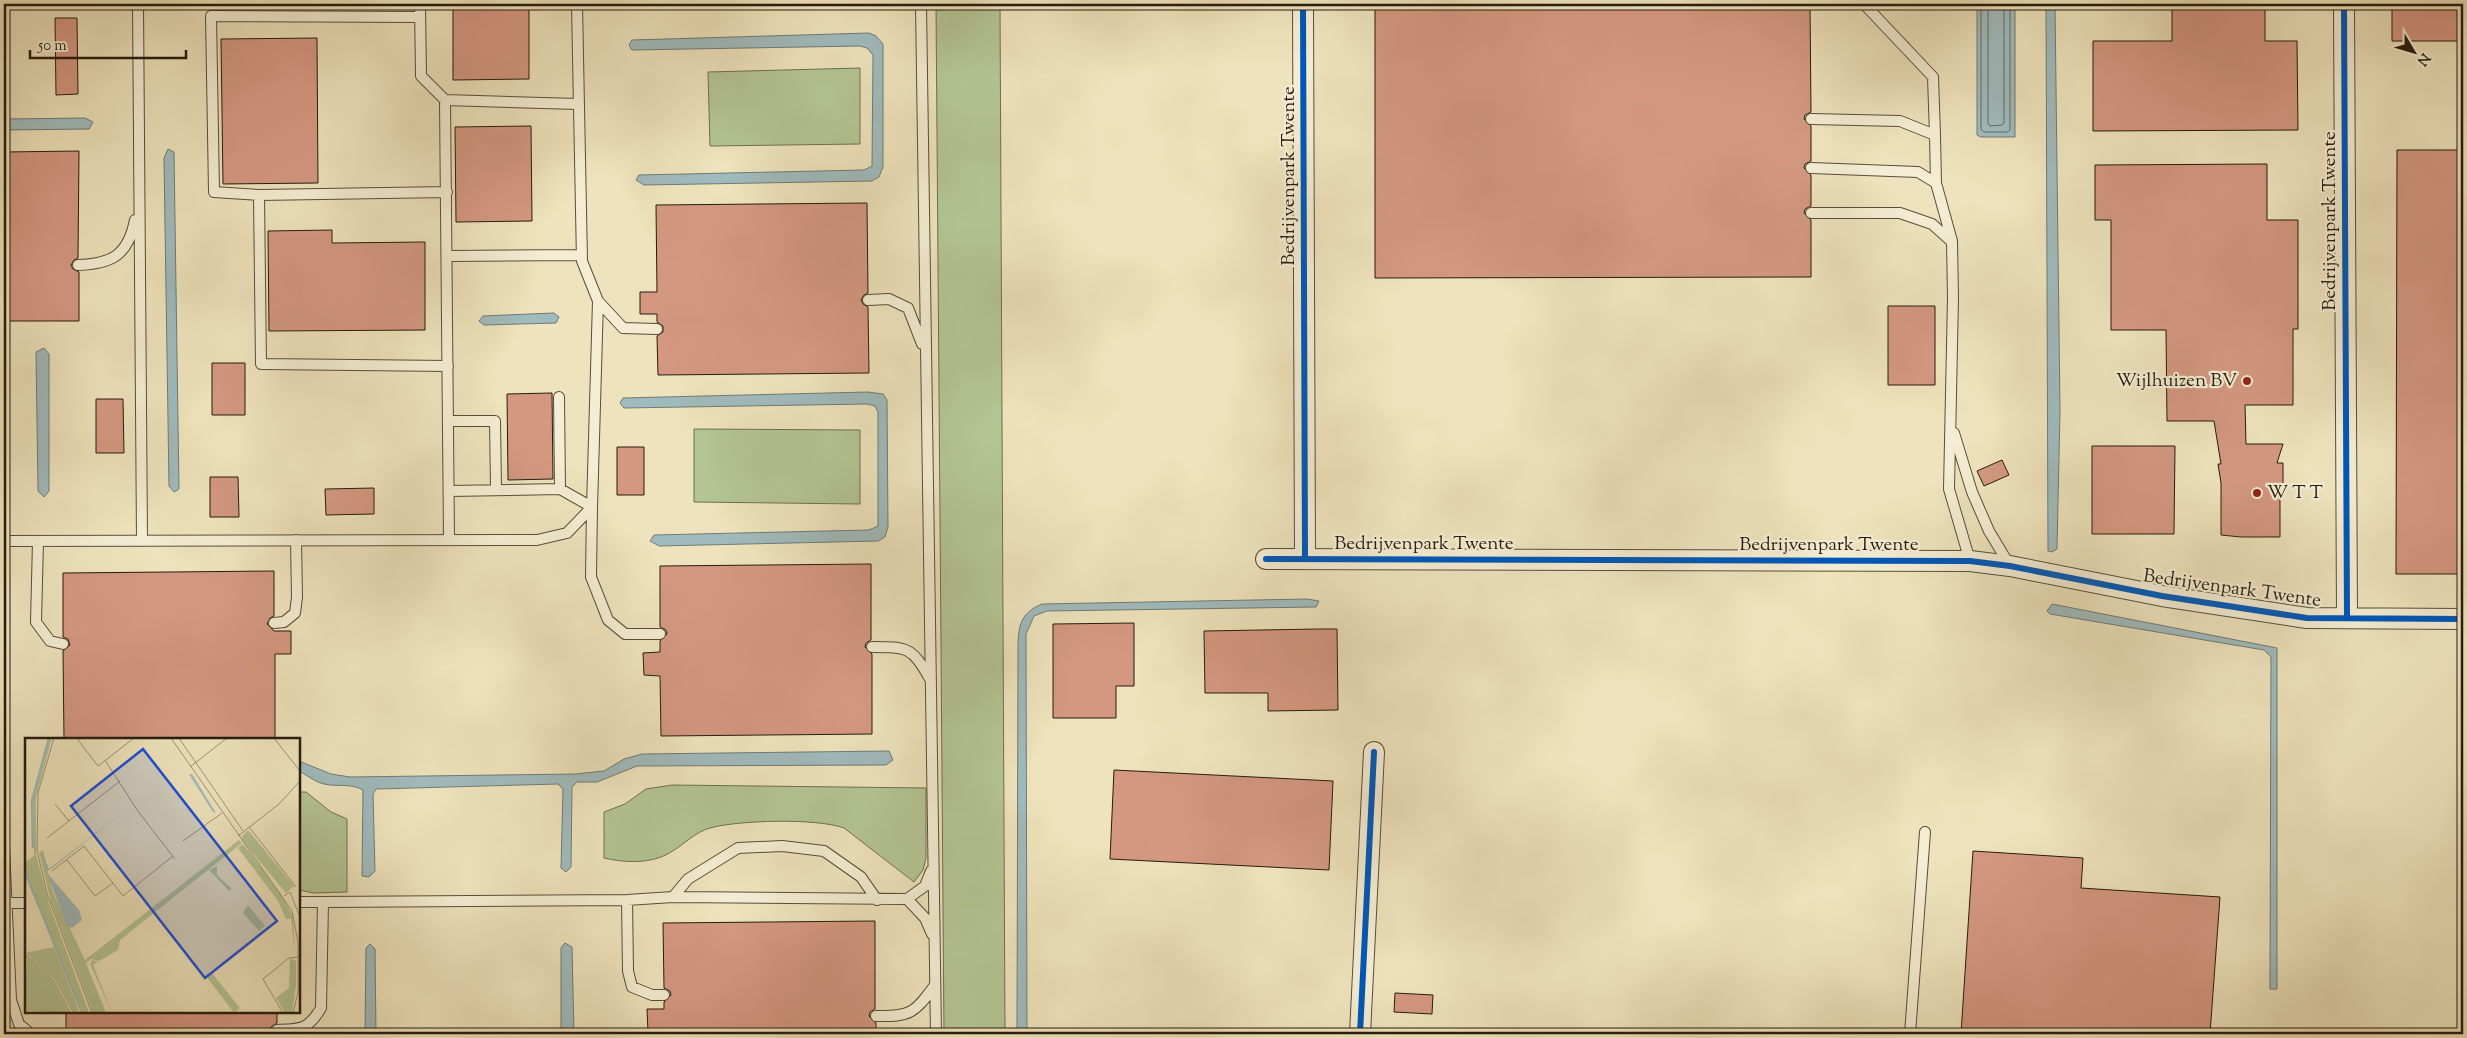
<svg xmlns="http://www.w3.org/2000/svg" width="2467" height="1038" viewBox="0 0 2467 1038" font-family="'Sorts Mill Goudy',serif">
  <rect width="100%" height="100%" fill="#eee3bc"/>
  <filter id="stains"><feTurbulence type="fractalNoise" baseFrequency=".004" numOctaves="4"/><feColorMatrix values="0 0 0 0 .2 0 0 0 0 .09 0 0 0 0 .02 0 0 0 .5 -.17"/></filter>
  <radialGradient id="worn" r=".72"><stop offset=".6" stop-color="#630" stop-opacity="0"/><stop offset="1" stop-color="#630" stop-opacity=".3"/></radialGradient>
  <path fill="#b4c594" stroke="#6d7052" d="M936,4H1000L1005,1034H944Z
    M4,16H6L9,97H4Z
    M860,68V144L710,146L708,72Z
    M694,429L860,430V504L694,502Z
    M672,785L926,788V858L923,870L914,882L844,828C817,818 739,820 710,828C695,832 685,844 671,852C652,864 626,863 604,858V812L625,804L646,789Z
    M299,792H306L331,812L347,819V892L314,893L299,890Z"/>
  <path fill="#a0bbbd" stroke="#6f7b77" d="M1977,4H2015V137H1981L1977,135Z
    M2046,4H2055L2060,411L2057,549L2052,552L2048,551Z
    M869,33L876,36L883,44V167L879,177L872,181L644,185L636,180L639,175L864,170L872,166L873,55L867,48L860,46L632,50L629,45L632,40Z
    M85,118L93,122L89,129L4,130V119Z
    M168,149L174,152L179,489L174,492L169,486L164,158Z
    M554,313L559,317L556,323L484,325L479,321L483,316Z
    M44,348L49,354V491L44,497L38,491L36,352Z
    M868,392L883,394L887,400L888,527L885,537L878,541L659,546L650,541L654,535L869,530L878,526V412L875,406L867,404L624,408L620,403L623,398Z
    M1307,599L1319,601L1316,607L1047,611L1034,616L1026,634L1027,1034H1017L1018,642C1019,622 1023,612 1042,604Z
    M2052,604L2277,648V989H2270V979L2271,657L2264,650L2050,614L2047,611Z
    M889,751L893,760L886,765L637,766L597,782H577L572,787L571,867L566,872L561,868L563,789L558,784L376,789L373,794L375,871L369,877L362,876L363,790C352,783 336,787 324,784C315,782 307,775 299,771V761L331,774L350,777L575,774L604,771L624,759L642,754Z
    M565,943L572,947L574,1034H561V948Z
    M370,944L375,949L376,1034H365L366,948Z"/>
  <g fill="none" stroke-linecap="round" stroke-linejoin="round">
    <path stroke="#636b66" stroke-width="1" d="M1981,4V129L1984,132H2008L2010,130V4
      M1988,4V123L1990,126L2002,125L2004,123V4"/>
  </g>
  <path fill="#d49881" stroke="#261b0f" d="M453,4H529V79L453,80Z
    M1375,4H1810L1811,112L1805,115L1804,119L1811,126V161L1805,164L1804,168L1811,175V206L1805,209L1804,213L1811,220V277L1375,278Z
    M2172,4H2265V41H2297L2298,130L2093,131V41H2172Z
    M2392,4H2463V41H2392Z
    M55,18H77L78,94L56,95Z
    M317,38L318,183L223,184L221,39Z
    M531,126L532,221L456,222L455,127Z
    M2397,150H2463V574H2396Z
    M79,151L78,258L74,260L71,265L73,269L79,272V321H4V152Z
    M2267,164V220H2298V329H2293V405H2245L2246,444H2283L2277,463H2283V484H2280V537H2241L2221,535V483L2218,464H2221L2214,421H2167L2166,330H2111V220H2095V165Z
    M867,203L868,293L864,295L861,300L863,304L868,307L869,373L658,375L657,336L663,332V326L657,322V314H640V292H657L656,205Z
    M332,230V243L425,242V330L269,331L268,231Z
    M1888,306H1935V385H1888Z
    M212,363H245V415H212Z
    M552,393L553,479L508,480L507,394Z
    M96,399H123L124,453H96Z
    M2092,446H2175L2174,534H2092Z
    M617,447H644V495H617Z
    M2002,460L2009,475L1984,486L1977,471Z
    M210,477H238L239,517H210Z
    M374,488V514L326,515L325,489Z
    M871,564V640L866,643L865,647L872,654V734L661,736L660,676L644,675L643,653L660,652V641L667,634L666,630L660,627V566Z
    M274,571V616L270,618L267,624L274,631H291V654H275V739H64L63,651L70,645L68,639L63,637V573Z
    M1134,623V686H1116V718H1053V624Z
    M1319,629H1337L1338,710L1268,711V693H1205L1204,631Z
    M1114,770L1333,781L1329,870L1110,859Z
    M1973,851L2083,858L2081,888L2220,897L2210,1034H1961Z
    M875,921V1009L870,1012L869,1016L876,1023V1034H664V1032H648L647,1009H664V1002L671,995L670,991L664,988L663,923Z
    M1395,993L1433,995L1432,1014L1394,1012Z
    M66,1012H277V1023L271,1027L272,1034H66Z"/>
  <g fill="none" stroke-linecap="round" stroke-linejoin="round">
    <g stroke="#584d3a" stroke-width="12">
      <path id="service" d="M138,4L142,541
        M420,4L421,76L445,100L449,540
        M921,4L936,1034
        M1864,4L1933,77L1935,135
        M420,17L211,16L214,192L259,195L447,192
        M445,100L578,104
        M1811,119L1900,121L1935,135L1936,183
        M1811,168L1918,172L1936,183L1952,241L1953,298L1949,489L1970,561
        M259,195L261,364L448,366
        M1811,213H1900L1932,224L1951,241
        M448,256L581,255
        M78,265C112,264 128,255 135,220
        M868,300L889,299L908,308L922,344
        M598,301L623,328L657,329
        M559,397L560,489
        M448,421H495L496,489
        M1954,433L1972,492L1989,531L2010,566
        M449,491L560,489L592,507L591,577L608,620L625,634H660
        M4,541L537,540L567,533L592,507L598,301L582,261L577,4
        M38,541L36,622L50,641L63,644
        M274,623L284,622L295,613L297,597L296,540
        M872,647C908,647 912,647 930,679
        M4,848L11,1000L19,1024L31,1034
        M673,897L688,879L738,848L782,846L824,851L861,877L877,900
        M907,899L925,918L932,934
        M627,900L628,971L632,987L652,995H664
        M299,902H323
        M5,903H26
        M876,1016C910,1017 915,1013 935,985
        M277,1030C301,1029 308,1030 321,1008L323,902L627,900L673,897L907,899L925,886L931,871
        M1910,1034L1925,832"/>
    </g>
    <g stroke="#584d3a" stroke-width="22">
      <path id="minor" d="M1303,4L1305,559
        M2344,4L2347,617
        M1266,559L1970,561L2010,566L2162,596L2307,618L2463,619
        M1360,1034L1374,752"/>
    </g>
    <use href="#service" stroke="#f4edd3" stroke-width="10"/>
    <use href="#minor" stroke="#f4edd3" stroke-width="20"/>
    <g stroke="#f4edd3" stroke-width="9">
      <path id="cycleway" d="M1303,4L1305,559
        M2344,4L2347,617
        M1266,559L1970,561L2010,566L2162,596L2307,618L2463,619
        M1360,1034L1374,752"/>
    </g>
    <use href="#cycleway" stroke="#0057b8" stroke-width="6"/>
  </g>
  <g fill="#8f2418" stroke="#f4edd3" stroke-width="2">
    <circle cx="2247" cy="381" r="5"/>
    <circle cx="2257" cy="493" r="5"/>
  </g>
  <g text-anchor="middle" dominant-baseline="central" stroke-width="4.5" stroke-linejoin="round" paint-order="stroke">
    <g font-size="19" fill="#261b0f" stroke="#f4edd3">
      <text transform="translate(1289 176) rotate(-90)">Bedrijvenpark Twente</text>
      <text transform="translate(2330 221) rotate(-90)">Bedrijvenpark Twente</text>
      <text x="1424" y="544">Bedrijvenpark Twente</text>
      <text x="1829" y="545">Bedrijvenpark Twente</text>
      <text transform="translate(2232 589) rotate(8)">Bedrijvenpark Twente</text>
    </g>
    <g font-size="19" fill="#261b0f" stroke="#f4edd3" text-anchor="end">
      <text x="2237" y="381">Wijlhuizen BV</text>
      <text x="2267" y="493" text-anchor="start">W T T</text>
    </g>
  </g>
  <g transform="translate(25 738)">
    <rect width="275" height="275" fill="#eee3bc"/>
    <path d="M24,0H27L11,60V117L24,166L64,275H56L0,130V124L9,118L8,60ZM223,92L269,148L261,155L217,102V98ZM214,102L217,105L95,202L93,212L74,223L66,221L61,225L81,275H68L26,164L14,114L18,112L28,155L60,222ZM218,106L256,156L268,178L270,215L266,181H261L253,163L213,110ZM192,128V137L207,151L204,153L184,132ZM223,167L240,188L234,193L218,175ZM29,209L50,262L54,275H50L31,240L0,215ZM2,219L29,241L47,275L0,273ZM265,220L271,223V248L267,275H260L251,260L264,250ZM67,222L73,224L68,227L87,275L65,226ZM186,234L215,270L209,275L181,238Z" fill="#b4c594"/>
    <path d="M164,36H167L191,75L188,74ZM107,67L26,131L23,132L21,131L16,112L24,131ZM0,130L53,263L56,275L0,137ZM22,135L54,172L57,182L47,190L42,188Z" fill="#a0bbbd"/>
    <path fill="none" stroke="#a0bbbd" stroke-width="2.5" d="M8,110L7,63L24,0"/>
    <path fill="none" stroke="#9e9377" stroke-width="1" d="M29,0L13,55L12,112L22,156L67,275M55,0L53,2L73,28L109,0M146,0L267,173L273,204V254L268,275M154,0L218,93M249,0L275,33M80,22L112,72L150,121M165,29L202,0M30,66L44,83M224,89L271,149M213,98L254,66L275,43M22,100L95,43M158,103L197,75M42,122L70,158L88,145M27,133L59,108L98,158L148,118M259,158L265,154L275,179M0,217L30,240L49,275M258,275L238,241L264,220L273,219"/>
    <path fill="#1d4ed8" fill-opacity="0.15" stroke="#1d4ed8" stroke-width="2.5" d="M118,11L252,183L180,240L46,68Z"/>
    <rect width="275" height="275" fill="none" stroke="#261b0f" stroke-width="2.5"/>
  </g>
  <rect width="2467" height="1038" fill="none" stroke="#eee3bc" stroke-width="20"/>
  <rect x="5" y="5" width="2457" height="1028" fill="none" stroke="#261b0f" stroke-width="2.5"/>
  <rect x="10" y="10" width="2447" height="1018" fill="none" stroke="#261b0f"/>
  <g transform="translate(2414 52) rotate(128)" stroke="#f4edd3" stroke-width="4" paint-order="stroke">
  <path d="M0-4L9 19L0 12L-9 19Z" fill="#261b0f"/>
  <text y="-8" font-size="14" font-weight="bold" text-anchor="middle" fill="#261b0f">N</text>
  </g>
  <path d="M30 50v8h156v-8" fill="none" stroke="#261b0f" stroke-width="2.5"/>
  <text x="38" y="50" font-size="15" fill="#261b0f" stroke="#f4edd3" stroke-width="4" paint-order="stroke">50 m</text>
  <rect width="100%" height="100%" filter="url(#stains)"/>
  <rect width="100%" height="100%" fill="url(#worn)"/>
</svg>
